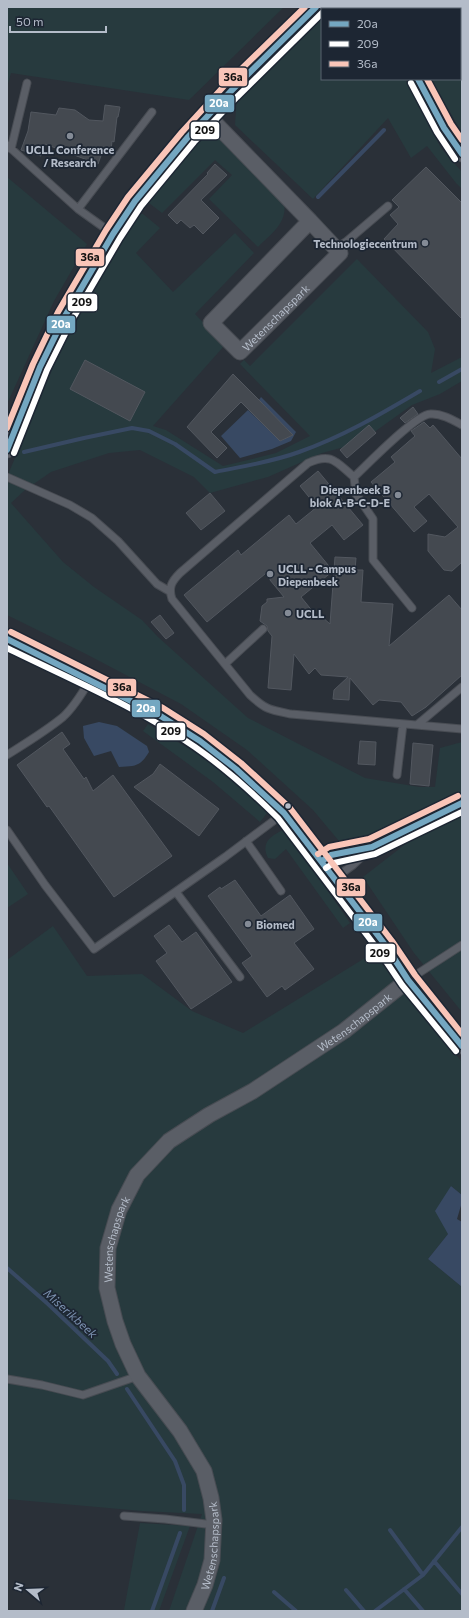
<svg xmlns="http://www.w3.org/2000/svg" width="469" height="1618" viewBox="0 0 469 1618" font-family="Commissioner,sans-serif">
  <rect width="100%" height="100%" fill="#2a3038"/>
  <path fill="#273a3e" d="M7,7H284L189,100L11,73L7,87Z
    M392,7H462V133L431,79H460V9H393Z
    M322,9V79H405L441,148L462,172V189L456,183L427,146L411,158L388,118L313,199L235,125L237,94Z
    M206,135L215,137L223,141L284,202C288,223 271,234 258,247L209,199L232,175L215,160L162,213L145,200L197,137Z
    M7,177L87,244L54,301L7,404Z
    M136,213L143,214L160,228L136,253L173,292L235,233L254,253L195,314L225,345L153,426L166,430L223,466L276,453L310,436L240,364L244,360L250,366L357,259L428,332L435,349L431,373L462,357V381L440,394L412,405L359,443L322,453L268,477L210,493L194,477L140,450L109,453L51,472L25,490L11,503L63,562L94,587L142,620L158,637L248,718L365,778L419,787H435L440,748L462,742V800L344,847L313,810L247,750L181,704L86,654L7,615V477L55,362L114,247Z
    M148,724L221,768L268,812L260,822L213,782L143,731Z
    M462,810V1012L414,953L363,877L412,839Z
    M285,829L350,923L343,928L286,849L275,859L268,858C260,842 272,835 285,829Z
    M7,863L28,894L7,908Z
    M53,926L87,976L142,974L192,1011L243,1033L373,953L462,1062V1195L451,1186L448,1234L428,1259L462,1287V1611H169L202,1514L142,1511L7,1499V960Z
    M140,1523L190,1526L159,1611L124,1610Z"/>
  <path fill="#384963" d="M261,397L296,432L291,441L272,449L240,458L221,436L248,410L280,441L293,435L259,400Z
    M99,722L117,726L147,746L149,752C140,767 135,766 119,767L111,751L94,756L84,738L83,726Z
    M451,1186L462,1195V1202L457,1219L462,1222V1287L428,1259L448,1234L435,1211Z"/>
  <g fill="none" stroke-linecap="round" stroke-linejoin="round">
    <path stroke="#384963" stroke-width="4" d="M318,197L384,130
      M439,382L462,369
      M24,452L84,438L132,428L149,431L175,444L215,472C244,466 272,462 299,452C342,437 381,414 420,391
      M7,1268L48,1304L108,1361L117,1374
      M127,1389L175,1461L184,1485V1510
      M390,1530L423,1575
      M434,1561L462,1594
      M404,1589L423,1611
      M346,1590L364,1611
      M274,1592L296,1611
      M152,1611L180,1533
      M212,1611L224,1578
      M375,1611L423,1575L462,1527"/>
  </g>
  <path fill="#444950" stroke="#52575f" d="M105,105L120,107L118,117H117L114,142L112,141L111,151L103,150L98,164L45,144L41,156L21,150L28,131L31,112L56,115L59,108L75,110L89,120L103,121Z
    M215,164L227,175L201,200L219,218L203,234L194,225L190,228L181,220L177,224L168,215L208,174L207,173Z
    M426,167L462,203V319L384,239L398,224L390,215L399,207L392,200Z
    M85,360L145,392L130,421L70,389Z
    M233,374L259,400L293,435L280,441L241,402L211,432L227,448L217,458L187,427Z
    M413,407L418,414L405,423L400,418Z
    M424,422L430,428L433,425L462,459V562L452,571L444,570L428,551V534L445,537L458,527L429,494L414,507L427,521L414,532L371,482L395,462L391,457L415,436L411,431Z
    M369,425L376,433L347,458L340,450Z
    M318,471L363,525L344,540L332,525L310,543L333,571L301,597L318,618L321,616L330,624L335,557L356,558L355,570H363L361,602L393,604L389,646L449,595L462,610V675L426,707L412,716L401,702L379,700L373,705L350,678L349,700L333,699L334,690L348,677L321,675L315,668L309,674L294,654L291,690L268,688L272,636L268,631L267,626L260,621L262,606L267,602V599L284,597L270,580L271,569L207,622L184,595L238,550L241,555L289,515L296,524L317,507L300,486Z
    M210,493L225,511L201,530L186,513Z
    M160,615L174,633L166,639L151,622Z
    M62,732L70,744L63,749L84,779L86,777L93,791L113,775L172,856L114,897L49,806L47,807L17,765Z
    M360,741L376,742L375,765L358,764Z
    M413,743L433,745L429,786L410,784Z
    M160,764L219,809L199,836L134,787L153,774Z
    M235,880L261,916L290,895L314,929L294,943L314,969L285,990L282,986L267,997L242,963L252,956L208,896L220,887L221,889Z
    M169,925L182,942L196,932L232,982L191,1009L156,961L167,953L154,936Z"/>
  <g fill="none" stroke-linecap="round" stroke-linejoin="round">
    <g stroke="#484c53" stroke-width="9">
      <path id="service" d="M7,145L78,209L113,234
        M11,149L27,83
        M78,209L152,112
        M336,248L347,241L388,206
        M7,477L70,505L92,518L118,541L157,584L169,591
        M354,477C367,465 415,415 430,414C441,413 453,420 462,425
        M412,608L373,560V519L356,494L354,477C336,462 332,452 308,463L180,573C172,581 168,587 172,599L250,695C266,710 270,710 291,714L462,729
        M225,664L263,629
        M417,725L462,687
        M7,755C26,743 46,731 63,717C74,707 83,692 90,680
        M397,775L403,724
        M7,830L45,885L94,949L225,857L284,813
        M246,841L281,891
        M322,861L331,855L372,847L462,803
        M335,878L353,865L372,847
        M176,892L240,977
        M408,980L462,945
        M7,1379L42,1385L83,1395L138,1376
        M124,1516L165,1519L214,1525"/>
    </g>
    <g stroke="#484c53" stroke-width="17">
      <g id="minor">
        <path d="M381,7L382,9"/>
        <path d="M418,79L444,128L462,154"/>
        <path id="s1" d="M208,116L310,221L211,323L240,352L340,253L310,221"/>
        <path d="M7,450L40,367L65,316L113,234L135,201L188,137L231,91L316,7"/>
        <path d="M7,639L90,680L159,715L200,741L236,769L274,803L284,813L335,878L386,946L408,980L445,1027L462,1046"/>
        <path id="s2" d="M194,1611L205,1585L212,1560L214,1520L211,1498L204,1471L180,1431L138,1376L123,1344L115,1321L107,1288L108,1248L119,1210L137,1175L169,1141L209,1115L253,1091L344,1031L408,980"/>
      </g>
    </g>
    <use href="#service" stroke="#5a5e66" stroke-width="7"/>
    <use href="#minor" stroke="#5a5e66" stroke-width="15"/>
    <g stroke="#1d2633" stroke-width="9">
      <path id="bus-1" d="M418,79L444,128L462,154
        M7,450L40,367L65,316L113,234L135,201L188,137L231,91L316,7
        M7,639L159,715L200,741L236,769L284,813L386,946L408,980L462,1046
        M322,861L331,855L372,847L462,803"/>
    </g>
    <g stroke="#1d2633" stroke-width="9">
      <path id="bus-2" d="M411,83L437,132L455,159
        M14,453L47,370L72,320L120,238L141,206L194,142L237,97L322,13
        M7,648C70,679 137,707 195,747C225,768 253,793 278,818L379,951L402,985L456,1051
        M326,868L334,863L375,854L462,812"/>
    </g>
    <g stroke="#1d2633" stroke-width="9">
      <path id="bus-3" d="M427,79L451,124L462,140
        M7,428L33,364L58,312L106,230L128,197L182,132L225,85L305,7
        M11,632L163,708L204,734L241,763L290,808L392,941L415,975L462,1034
        M318,854L329,847L369,839L458,796"/>
    </g>
    <use href="#bus-1" stroke="#74a7c1" stroke-width="6"/>
    <use href="#bus-2" stroke="#fff" stroke-width="6"/>
    <use href="#bus-3" stroke="#f9c5b8" stroke-width="6"/>
  </g>
  <g fill="#848b96" stroke="#1d2633" stroke-width="1.5">
    <circle cx="70" cy="136" r="4"/>
    <circle cx="425" cy="243" r="4"/>
    <circle cx="398" cy="495" r="4"/>
    <circle cx="270" cy="574" r="4"/>
    <circle cx="288" cy="613" r="4"/>
    <circle cx="248" cy="924" r="4"/>
  </g>
  <circle fill="#b4bcc9" stroke="#1d2633" stroke-width="1.5" cx="288" cy="806" r="3.5"/>
  <g text-anchor="middle" dominant-baseline="central" stroke-width="3.5" stroke-linejoin="round" paint-order="stroke">
    <g font-size="11" font-weight="bold" fill="#b4bcc9" stroke="#1d2633" text-anchor="start">
      <text x="70" y="149" text-anchor="middle">UCLL Conference<tspan x="70" dy="13">/ Research</tspan></text>
      <text x="417" y="243" text-anchor="end">Technologiecentrum</text>
      <text x="390" y="489" text-anchor="end">Diepenbeek B<tspan x="390" dy="13">blok A-B-C-D-E</tspan></text>
      <text x="278" y="568">UCLL - Campus<tspan x="278" dy="13">Diepenbeek</tspan></text>
      <text x="296" y="613">UCLL</text>
      <text x="256" y="924">Biomed</text>
    </g>
    <g font-size="11" fill="#b4bcc9" stroke="#1d2633">
      <text stroke="none"><textPath href="#s1" startOffset="379">Wetenschapspark</textPath></text>
      <text stroke="none"><textPath href="#s2" startOffset="740">Wetenschapspark</textPath></text>
      <text stroke="none"><textPath href="#s2" startOffset="404">Wetenschapspark</textPath></text>
      <text stroke="none"><textPath href="#s2" startOffset="68">Wetenschapspark</textPath></text>
    </g>
    <g font-size="12" font-style="italic" fill="#7c92b1" stroke="#1d2633">
      <text transform="translate(71 1313) rotate(42)">Miserikbeek</text>
    </g>
  </g>
  <g stroke="#1d2633" stroke-width="1.5">
    <rect x="218" y="67" width="30" height="20" rx="4" fill="#f9c5b8"/>
    <rect x="204" y="94" width="31" height="19" rx="4" fill="#74a7c1"/>
    <rect x="190" y="121" width="30" height="19" rx="4" fill="#fff"/>
    <rect x="75" y="248" width="30" height="19" rx="4" fill="#f9c5b8"/>
    <rect x="67" y="293" width="31" height="19" rx="4" fill="#fff"/>
    <rect x="46" y="315" width="30" height="19" rx="4" fill="#74a7c1"/>
    <rect x="107" y="678" width="30" height="19" rx="4" fill="#f9c5b8"/>
    <rect x="131" y="699" width="30" height="19" rx="4" fill="#74a7c1"/>
    <rect x="156" y="722" width="30" height="19" rx="4" fill="#fff"/>
    <rect x="336" y="878" width="30" height="19" rx="4" fill="#f9c5b8"/>
    <rect x="353" y="913" width="30" height="19" rx="4" fill="#74a7c1"/>
    <rect x="365" y="943" width="31" height="20" rx="4" fill="#fff"/>
  </g>
  <g font-size="11" text-anchor="middle" font-weight="bold" fill="#fff">
    <text x="219" y="107">20a</text>
    <text x="61" y="328">20a</text>
    <text x="146" y="712">20a</text>
    <text x="368" y="926">20a</text>
  </g>
  <g font-size="11" text-anchor="middle" font-weight="bold" fill="#111">
    <text x="233" y="81">36a</text>
    <text x="205" y="134">209</text>
    <text x="90" y="261">36a</text>
    <text x="82" y="306">209</text>
    <text x="122" y="691">36a</text>
    <text x="171" y="735">209</text>
    <text x="351" y="891">36a</text>
    <text x="380" y="957">209</text>
  </g>
  <rect width="469" height="1618" fill="none" stroke="#b4bcc9" stroke-width="16"/>
  <rect x="321" y="8" width="140" height="72" fill="#1d2633" stroke="#59626f"/>
  <rect x="329" y="21" width="20" height="6" fill="#74a7c1" stroke="#59626f"/>
  <text x="357" y="28" font-size="12" fill="#b4bcc9">20a</text>
  <rect x="329" y="41" width="20" height="6" fill="#ffffff" stroke="#59626f"/>
  <text x="357" y="48" font-size="12" fill="#b4bcc9">209</text>
  <rect x="329" y="61" width="20" height="6" fill="#f9c5b8" stroke="#59626f"/>
  <text x="357" y="68" font-size="12" fill="#b4bcc9">36a</text>
  <g transform="translate(28 1590) rotate(289)" stroke="#1d2633" stroke-width="3" paint-order="stroke">
  <path d="M0-3L7 15L0 10L-7 15Z" fill="#b4bcc9"/>
  <text y="-6" font-size="11" font-weight="bold" text-anchor="middle" fill="#b4bcc9">N</text>
  </g>
  <path d="M10 26v6h96v-6" fill="none" stroke="#b4bcc9" stroke-width="2"/>
  <text x="16" y="26" font-size="12" fill="#b4bcc9" stroke="#1d2633" stroke-width="3" paint-order="stroke">50 m</text>
</svg>
